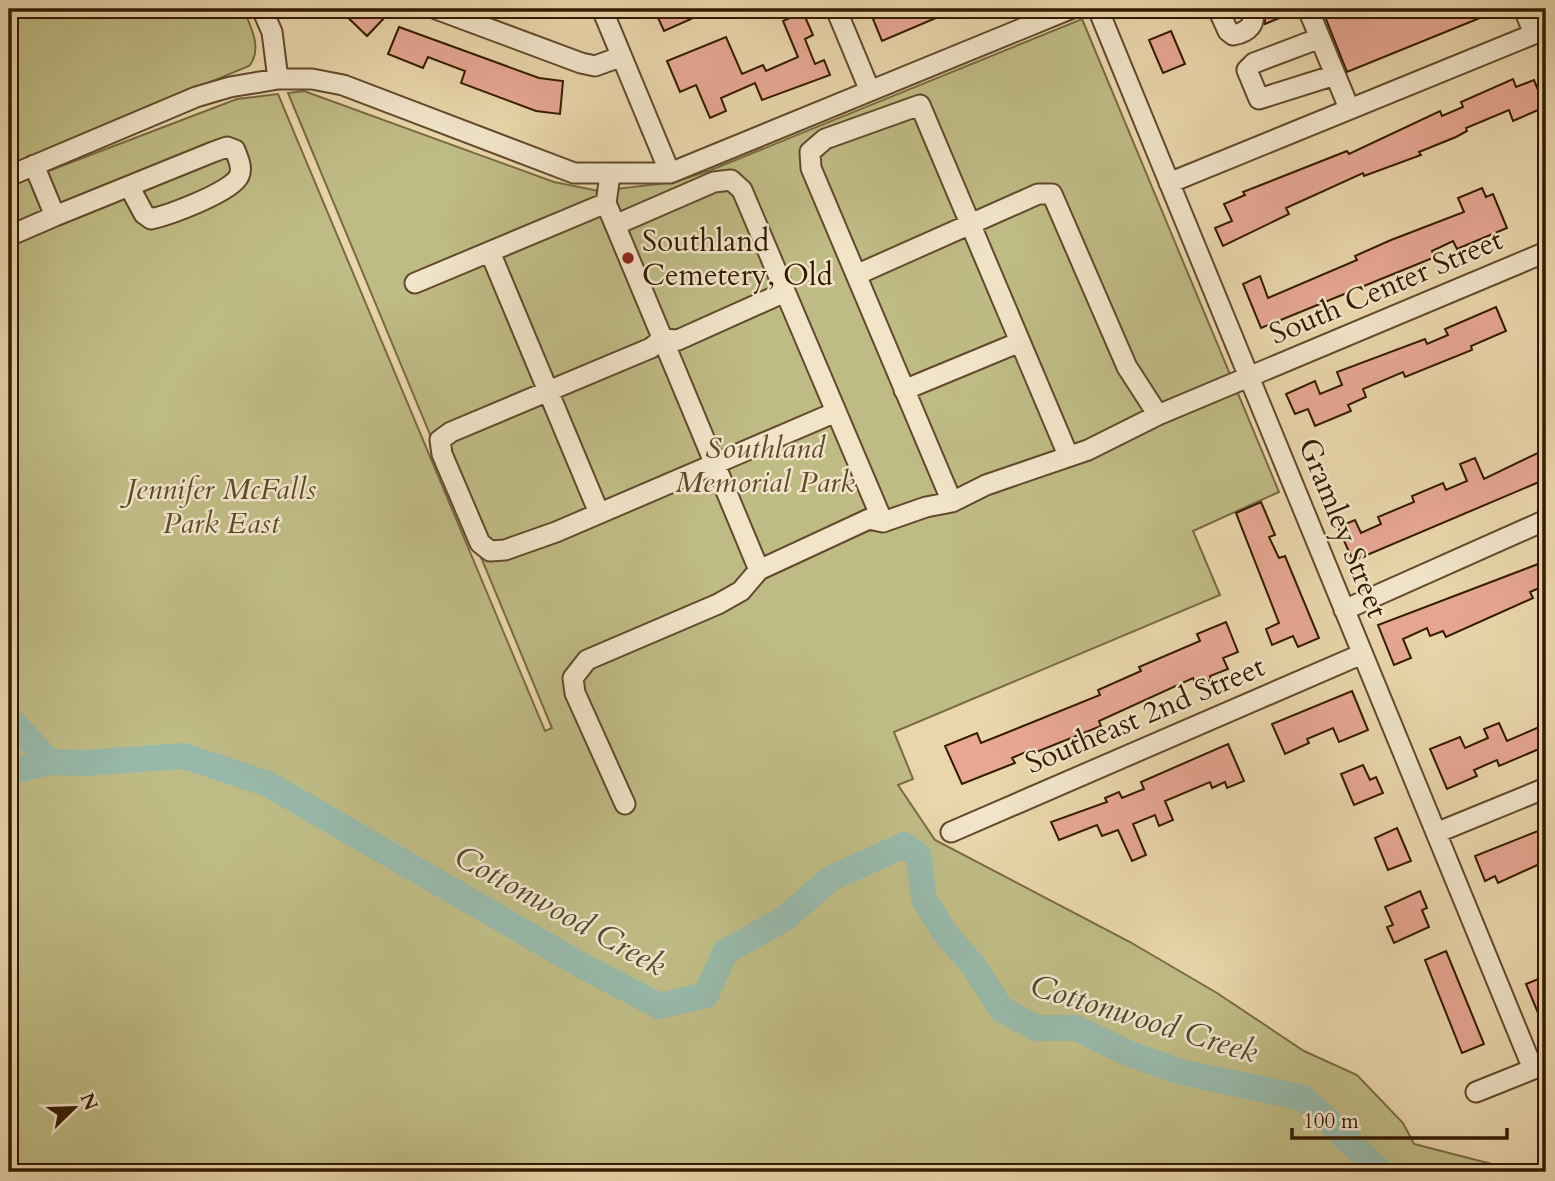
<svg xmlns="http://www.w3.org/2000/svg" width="1555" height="1181" viewBox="0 0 1555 1181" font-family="Cardo,serif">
  <rect width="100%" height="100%" fill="#ead6ac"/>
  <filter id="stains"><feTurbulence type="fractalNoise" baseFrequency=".00286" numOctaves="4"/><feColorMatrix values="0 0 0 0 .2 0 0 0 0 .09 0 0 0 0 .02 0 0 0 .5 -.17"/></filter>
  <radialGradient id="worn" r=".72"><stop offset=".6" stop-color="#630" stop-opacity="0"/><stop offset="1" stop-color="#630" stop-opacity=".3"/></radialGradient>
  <path fill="#bfbb84" stroke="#7a6a42" stroke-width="2" d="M9,9H243C251,26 263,50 249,66L9,166Z
    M1082,19L1279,492L1193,531L1220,595L894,732L913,779L898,785L935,840L1130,942L1217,993L1304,1051L1357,1075L1403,1123L1414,1144L1523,1172H9V186L237,99L278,94L545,731L552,728L288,93L304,91L554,182L599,191L675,182L711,170Z"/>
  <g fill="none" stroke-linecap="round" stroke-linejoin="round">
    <path stroke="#98b9aa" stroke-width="26" d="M9,718L50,762L84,763L184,756L268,784L579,964L659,1006L706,995L725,952L784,919L830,879L904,845L919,856L924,899L944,932L973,965L1001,1009L1036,1028H1076L1130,1054L1181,1072L1304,1098L1381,1172
      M9,772L50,762"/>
  </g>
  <path fill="#e7a794" stroke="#341a00" stroke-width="2" d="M339,9H380L387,15L367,36Z
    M654,9H686L691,19L664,31Z
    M885,9H957L882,41L873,19L887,13Z
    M1265,9H1296V11L1265,24Z
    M1322,9H1502L1347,72Z
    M803,12L813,35L805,39L815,64L824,60L830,75L762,100L755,83L721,98L726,111L710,118L696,85L680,92L667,61L726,37L742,74L763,65L766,71L798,57L783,21Z
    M399,27L539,78L563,81L560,114L536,111L461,83L465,71L428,57L423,68L388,54Z
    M1171,31L1185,64L1163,73L1149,40Z
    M1513,79L1516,87L1534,80L1545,107L1513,121L1509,110L1466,128L1467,131L1456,137L1419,152L1421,155L1364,176L1363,173L1286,208L1289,214L1223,246L1215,228L1232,221L1224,204L1245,195L1243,192L1347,151L1349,154L1440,111L1442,116L1463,107L1461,102Z
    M1482,188L1486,197L1493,194L1507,228L1457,249L1453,241L1432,251L1435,257L1261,328L1243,284L1260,276L1268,298L1357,260L1355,256L1391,240L1464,212L1458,198Z
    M1496,307L1506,331L1471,346L1472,350L1405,377L1403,372L1363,389L1366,397L1348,405L1351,411L1315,426L1308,409L1295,414L1286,394L1315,381L1320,394L1342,385L1337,372L1425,339L1427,344L1448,335L1445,329Z
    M1546,449V479L1353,561L1338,527L1355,520L1361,533L1381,524L1378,517L1414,502L1412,496L1443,483L1446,490L1467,481L1460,464L1475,458L1484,479Z
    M1261,502L1275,535L1269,537L1279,558L1285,556L1319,638L1298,647L1293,636L1272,645L1266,629L1279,623L1236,513Z
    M1546,561V585L1530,592L1533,598L1446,637L1443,631L1430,636L1427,628L1403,639L1411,658L1394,665L1378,625Z
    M1226,622L1238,652L1223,658L1228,669L1210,676L1211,680L1196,686L1193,678L1099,721L1101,726L1034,753L1033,749L1012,758L1015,763L962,784L945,746L977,733L981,743L1100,695L1098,690L1141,671L1139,667L1200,641L1197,634Z
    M1352,691L1368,730L1339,742L1333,728L1307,739L1309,743L1285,754L1272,724Z
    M1499,723L1507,741L1546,724V746L1499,766L1497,760L1474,770L1477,776L1447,789L1430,749L1460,737L1465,748L1488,738L1484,729Z
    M1228,744L1244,781L1227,788L1225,782L1212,788L1210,782L1165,801L1173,820L1159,826L1155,815L1133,824L1146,855L1132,861L1118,830L1102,836L1097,825L1059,840L1051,822L1107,802L1105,798L1119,792L1122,798L1144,789L1141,782Z
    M1363,765L1370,780L1376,777L1383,793L1354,805L1341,774Z
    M1397,828L1411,861L1388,870L1375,838Z
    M1543,829L1546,836V861L1498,883L1495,876L1485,881L1475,856Z
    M1420,891L1427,908L1422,910L1429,927L1394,943L1387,927L1393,925L1385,907Z
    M1446,951L1484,1044L1462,1053L1425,960Z
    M1543,977L1546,985V1032L1526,984Z"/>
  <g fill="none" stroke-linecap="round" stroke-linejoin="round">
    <g stroke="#62492b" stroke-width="23">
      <path id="minor" d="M262,9L272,32L278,79
        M436,9L581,63L595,66L620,57
        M602,9L670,173
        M836,9L870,91
        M1098,9L1533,1069
        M1218,9L1228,31L1233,35C1249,32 1256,24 1253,9
        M1308,9L1349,108
        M1524,9L1534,34
        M1320,38L1254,63L1247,70L1259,99L1335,75
        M9,176L196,97L230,87L278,79H312L343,85L574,173H670L1070,9
        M1169,183L1546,29
        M606,203L759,570
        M55,216L213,152L227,147L235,150C238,158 243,168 239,176C232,192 169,215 151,219L144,214L129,186
        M615,225L714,182L731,180L742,190L883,522
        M9,236L55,216L34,165
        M490,252L599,513
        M856,275L1038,194H1052L1127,367L1158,415
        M415,283L606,203L610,175
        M785,292L678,340L662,339L651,348L451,432L440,440L442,454L480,543L490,551L505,550L556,532L836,412
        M904,390L1020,342
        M952,502L811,168L810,152L825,139L920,105L1068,455
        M1344,610L1546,520
        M625,804L575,693L573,678L587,660L718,604L741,591L759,570L869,519L883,522L926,507L952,502L986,485L1088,450L1158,415L1546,252
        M951,832L1362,654
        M1436,833L1546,788
        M1476,1092L1546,1064"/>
    </g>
    <use href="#minor" stroke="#f1e4c9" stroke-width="19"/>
  </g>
  <circle fill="#8f2418" stroke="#f1e4c9" stroke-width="2.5" cx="628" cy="258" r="7"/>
  <g text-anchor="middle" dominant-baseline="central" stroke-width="5" stroke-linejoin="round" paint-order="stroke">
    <g font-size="30" fill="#341a00" stroke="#f1e4c9" text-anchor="start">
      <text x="642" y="241">Southland<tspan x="642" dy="34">Cemetery, Old</tspan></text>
    </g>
    <g font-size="30" fill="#341a00" stroke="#f1e4c9">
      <text transform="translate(1386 287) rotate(-23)">South Center Street</text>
      <text transform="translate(1343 528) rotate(68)">Gramley Street</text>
      <text transform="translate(1145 715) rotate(-23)">Southeast 2nd Street</text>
    </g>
    <g font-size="30" font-style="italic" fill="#5e4a28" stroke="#f1e4c9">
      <text x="765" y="448">Southland<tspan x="765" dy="34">Memorial Park</tspan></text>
      <text x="221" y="489">Jennifer McFalls<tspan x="221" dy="34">Park East</tspan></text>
    </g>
    <g font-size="32" font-style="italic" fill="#524a33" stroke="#f1e4c9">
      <text transform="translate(560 911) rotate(29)">Cottonwood Creek</text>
      <text transform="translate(1144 1019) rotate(17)">Cottonwood Creek</text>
    </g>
  </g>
  <rect width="1555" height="1181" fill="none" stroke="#ead6ac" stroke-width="35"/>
  <rect x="10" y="10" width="1534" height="1160" fill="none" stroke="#341a00" stroke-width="3.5"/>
  <rect x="18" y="18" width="1520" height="1146" fill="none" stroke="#341a00" stroke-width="2"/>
  <g transform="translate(74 1108) rotate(67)" stroke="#f1e4c9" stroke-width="5" paint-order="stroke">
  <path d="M0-5L12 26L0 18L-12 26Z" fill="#341a00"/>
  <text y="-10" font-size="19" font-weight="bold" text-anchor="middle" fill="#341a00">N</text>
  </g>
  <path d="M1292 1128v10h215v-10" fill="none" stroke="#341a00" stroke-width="3.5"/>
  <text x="1303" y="1128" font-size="21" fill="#341a00" stroke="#f1e4c9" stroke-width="5" paint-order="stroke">100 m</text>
  <rect width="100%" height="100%" filter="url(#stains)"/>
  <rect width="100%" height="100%" fill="url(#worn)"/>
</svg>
